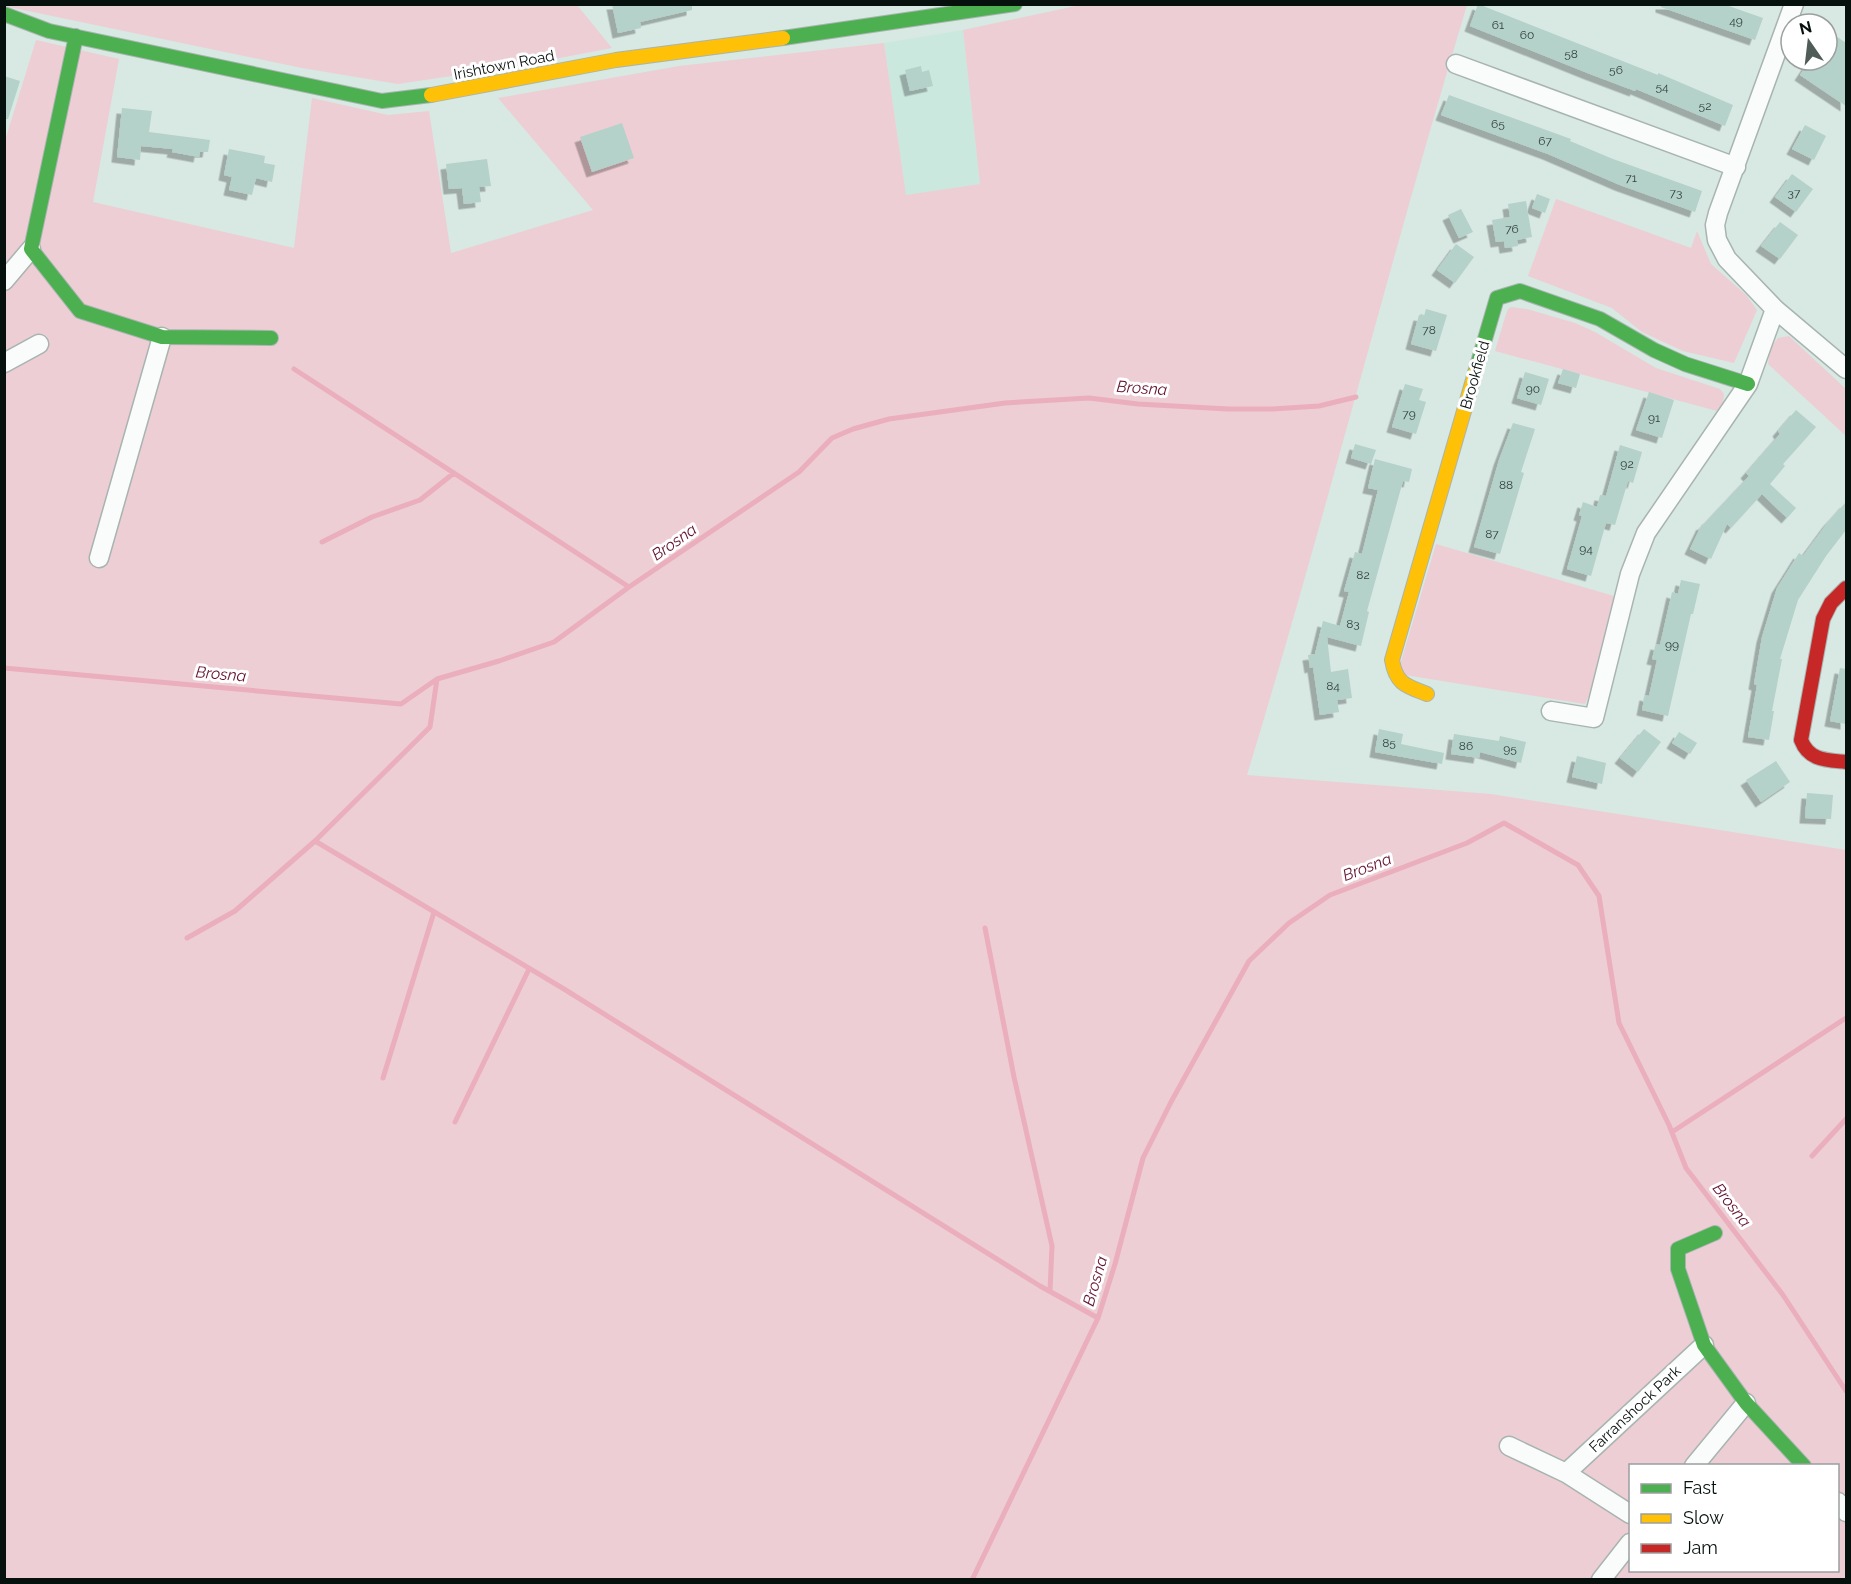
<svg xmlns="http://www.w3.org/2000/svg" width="1851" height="1584" viewBox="0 0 1851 1584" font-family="Raleway,sans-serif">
  <defs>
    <filter id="shadow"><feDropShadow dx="-5.5" dy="5.5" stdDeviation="0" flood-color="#0004"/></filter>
  </defs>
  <rect width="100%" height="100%" fill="#d8e8e3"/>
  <path fill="#cbe8df" d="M963,30L980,184L906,196L884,43Z"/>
  <path fill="#edced4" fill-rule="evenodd" d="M1085,4L1467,5C1390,260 1325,519 1247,775L1491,794L1846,850V1579H5L4,144L36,40L119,59L93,202L294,248L312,98L388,115L429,111L451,253L593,210L498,98L679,66L884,43L906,195L980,184L963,30ZM1630,1466H1838V1570H1630Z
    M4,5H577L612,48L512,67L398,84L302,68L9,7Z
    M1556,199L1691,248L1697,231L1711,264L1746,295L1757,310L1734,363L1683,351L1642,332L1612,308L1528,276Z
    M1511,307L1527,309L1575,323L1595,332L1656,368L1720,389L1724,394L1723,402L1717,411L1495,351L1506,314L1508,309Z
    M1789,336L1846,389V436L1768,364L1770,349L1778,338Z
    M1436,544L1614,596L1592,689L1585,704L1405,675L1400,665Z"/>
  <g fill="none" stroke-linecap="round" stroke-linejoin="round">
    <path stroke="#eaaebc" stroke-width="5" d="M294,369L629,587
      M322,542L372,517L420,500L454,473
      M4,668L401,704L437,679L499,661L554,642L629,587L799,472L832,438L853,429L889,419L1005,403L1089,398L1138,404L1228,409H1273L1319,406L1356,397
      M315,841L564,989L1040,1286L1098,1318
      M985,928L1014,1077L1052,1246L1050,1291
      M187,938L235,911L315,841L430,727L437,679
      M383,1078L434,912
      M455,1122L529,969
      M1672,1132L1846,1018
      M1812,1156L1846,1119
      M972,1580L1098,1318L1115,1264L1143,1158L1171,1102L1249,961L1289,923L1330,895L1467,843L1504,823L1578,865L1599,896L1619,1023L1669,1125L1686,1168L1783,1295L1846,1391"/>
  </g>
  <path fill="#b4d1ca" filter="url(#shadow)" d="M612,4H692V10L640,22L641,28L618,33Z
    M1478,4L1658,75V73L1733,105L1725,126L1636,89L1635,91L1590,74L1470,26Z
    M1661,4H1723L1763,18L1755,40L1661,7Z
    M1827,30L1846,43V106L1800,75L1810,60H1827Z
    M921,66L922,72L929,70L933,86L910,91L905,70Z
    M4,76L20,81L8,119H4Z
    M1449,95L1571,139L1570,141L1613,159L1702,191L1695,212L1620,185L1548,154L1441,115Z
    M122,108L152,111L149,132L210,140L208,152H200L199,157L172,152L173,149L141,146L140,160L117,157Z
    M622,123L634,158L592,172L580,137Z
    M1805,125L1826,136L1814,160L1792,149Z
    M229,149L265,156L264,163L275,165L272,182L256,178L252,195L229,190L232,177L224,175Z
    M487,159L491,186L479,187L481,202L464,204L462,188L449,189L446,164Z
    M1792,174L1813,189L1796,212L1775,197Z
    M1537,194L1550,199L1545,213L1532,208Z
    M1526,201L1532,237L1517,240L1518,246L1505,248L1504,241L1496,242L1492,220L1510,217L1508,204Z
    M1461,209L1473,232L1459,238L1448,215Z
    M1780,222L1798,235L1780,259L1761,246Z
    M1456,244L1474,257L1455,283L1437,270Z
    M1426,309L1447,315L1436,351L1411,344L1419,315L1424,316Z
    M1563,369L1580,374L1576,388L1558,383Z
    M1525,372L1549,379L1541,405L1517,398Z
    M1405,384L1423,389L1419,400L1426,402L1416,434L1392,427Z
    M1649,392L1674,400L1662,438L1636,430Z
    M1796,410L1816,427L1783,464L1785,466L1770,484L1796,508L1787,518L1762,494L1731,528L1727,524L1711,559L1690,549L1702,524L1703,525L1749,476L1746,473L1780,434L1778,431Z
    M1513,423L1535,429L1521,472L1524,473L1500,554L1474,547L1499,460Z
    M1355,444L1376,450L1371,464L1351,458Z
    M1620,445L1642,452L1633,483L1628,481L1615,525L1606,523L1591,576L1567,569L1582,516L1579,515L1583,502L1597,507L1600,495L1606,496Z
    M1375,459L1412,469L1409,482L1403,481L1367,611L1369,612L1361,646L1327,637L1331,672L1348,669L1352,698L1337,700L1339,712L1320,715L1313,667L1310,668L1308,655L1315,654L1323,621L1340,626L1349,592L1344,591L1355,552L1362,554L1378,490L1368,488Z
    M1846,502V530L1826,556L1798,600L1780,659H1782L1772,711H1774L1769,740L1748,737L1757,685L1754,684L1762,637L1777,588L1799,553L1803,556L1828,522Z
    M1681,580L1700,584L1693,614H1691L1668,716L1642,710L1645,695L1649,696L1657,660L1652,659L1656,644L1660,645L1672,592L1678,594Z
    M1840,668L1846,669V724L1830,721Z
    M1379,729L1403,734L1401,744L1444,753L1442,764L1375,752Z
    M1644,729L1661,742L1638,772L1620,758Z
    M1679,732L1697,743L1690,754L1672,743Z
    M1454,734L1499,741L1500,736L1526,742L1521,763L1480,752L1479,758L1451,754Z
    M1577,756L1606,763L1602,784L1572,777Z
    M1776,761L1790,782L1761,802L1746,780Z
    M1807,793L1833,795L1831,819L1805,818Z"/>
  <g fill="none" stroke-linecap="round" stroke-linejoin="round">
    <g stroke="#a8b4b0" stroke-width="21">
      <path id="street" d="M1794,4L1718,213L1715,225L1717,240L1727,259L1775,309L1846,369
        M1456,64L1736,167
        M4,281L31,249
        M4,363L39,344
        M99,558L162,337
        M1551,711L1594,718L1630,574L1646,533L1748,384L1775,309
        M1509,1446L1566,1473L1704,1345
        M1694,1466L1746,1403
        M1566,1473L1630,1514
        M1838,1502L1846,1512
        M1601,1580L1630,1543"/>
    </g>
    <g stroke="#a8b4b0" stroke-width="16">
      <path id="fast" d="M4,14L49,31L382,101L431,95
        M76,36L31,249L80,311L162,337L271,338
        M783,38L1015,4
        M1475,373L1497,298L1520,291L1600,319L1654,350L1685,364L1748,384
        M1715,1233L1678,1249V1269L1704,1345L1746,1403L1804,1466"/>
    </g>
    <g stroke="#a8b4b0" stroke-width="16">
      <path id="slow" d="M431,95L616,60L783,38
        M1427,694C1406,686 1396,684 1392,660L1475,373"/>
    </g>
    <g stroke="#a8b4b0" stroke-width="16">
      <path id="jam" d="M1846,588L1831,603L1823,619L1801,740C1809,761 1827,760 1846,762"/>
    </g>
    <use href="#street" stroke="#f9fcfb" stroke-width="18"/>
    <use href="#fast" stroke="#4caf50" stroke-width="14"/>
    <use href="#slow" stroke="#ffc107" stroke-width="14"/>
    <use href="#jam" stroke="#c62828" stroke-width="14"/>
  </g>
  <g text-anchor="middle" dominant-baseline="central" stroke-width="6" stroke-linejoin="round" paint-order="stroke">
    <g font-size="12" fill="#32403c">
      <text x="1736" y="21">49</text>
      <text x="1498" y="25">61</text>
      <text x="1527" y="35">60</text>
      <text x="1571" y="54">58</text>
      <text x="1616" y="70">56</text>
      <text x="1662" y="87">54</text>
      <text x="1705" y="106">52</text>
      <text x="1498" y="124">65</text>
      <text x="1545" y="141">67</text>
      <text x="1631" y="178">71</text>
      <text x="1676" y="193">73</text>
      <text x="1794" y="193">37</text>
      <text x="1512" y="229">76</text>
      <text x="1429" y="330">78</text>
      <text x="1533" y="389">90</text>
      <text x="1409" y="414">79</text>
      <text x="1654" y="418">91</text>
      <text x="1627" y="464">92</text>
      <text x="1506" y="485">88</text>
      <text x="1492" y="534">87</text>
      <text x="1586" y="549">94</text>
      <text x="1363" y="575">82</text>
      <text x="1353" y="624">83</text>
      <text x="1672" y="645">99</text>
      <text x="1333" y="686">84</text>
      <text x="1389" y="743">85</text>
      <text x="1466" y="746">86</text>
      <text x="1510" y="749">95</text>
    </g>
    <g font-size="15" fill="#06100d" stroke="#fff">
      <text transform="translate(504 65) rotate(-11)">Irishtown Road</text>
      <text transform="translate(1475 375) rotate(-74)">Brookfield</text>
      <text transform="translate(1635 1409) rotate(-43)">Farranshock Park</text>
    </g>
    <g font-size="16" font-style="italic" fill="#63122f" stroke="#fff">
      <text transform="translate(1142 388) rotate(4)">Brosna</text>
      <text transform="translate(674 542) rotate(-35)">Brosna</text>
      <text transform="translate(221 674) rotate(5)">Brosna</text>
      <text transform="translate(1367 867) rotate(-21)">Brosna</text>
      <text transform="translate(1732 1205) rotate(52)">Brosna</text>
      <text transform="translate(1095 1281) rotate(-74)">Brosna</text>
    </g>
  </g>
  <rect width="1851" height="1584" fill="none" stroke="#06100d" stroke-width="12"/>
  <rect x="1629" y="1464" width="210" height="108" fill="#ffffff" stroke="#9b9f9e" stroke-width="1.5"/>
  <rect x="1641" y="1484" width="30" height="9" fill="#4caf50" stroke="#9b9f9e" stroke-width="1.5"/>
  <text x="1683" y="1494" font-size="18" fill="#06100d">Fast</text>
  <rect x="1641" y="1514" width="30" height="9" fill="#ffc107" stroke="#9b9f9e" stroke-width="1.5"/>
  <text x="1683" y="1524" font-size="18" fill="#06100d">Slow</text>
  <rect x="1641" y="1544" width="30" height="9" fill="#c62828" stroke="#9b9f9e" stroke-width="1.5"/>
  <text x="1683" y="1554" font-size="18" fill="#06100d">Jam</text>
  <g transform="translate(1809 42) rotate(346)"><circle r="28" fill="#ffffff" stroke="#9b9f9e" stroke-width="1.5"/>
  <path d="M0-4.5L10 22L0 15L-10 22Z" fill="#505c58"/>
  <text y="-9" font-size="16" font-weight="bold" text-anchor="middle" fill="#06100d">N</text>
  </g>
</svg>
